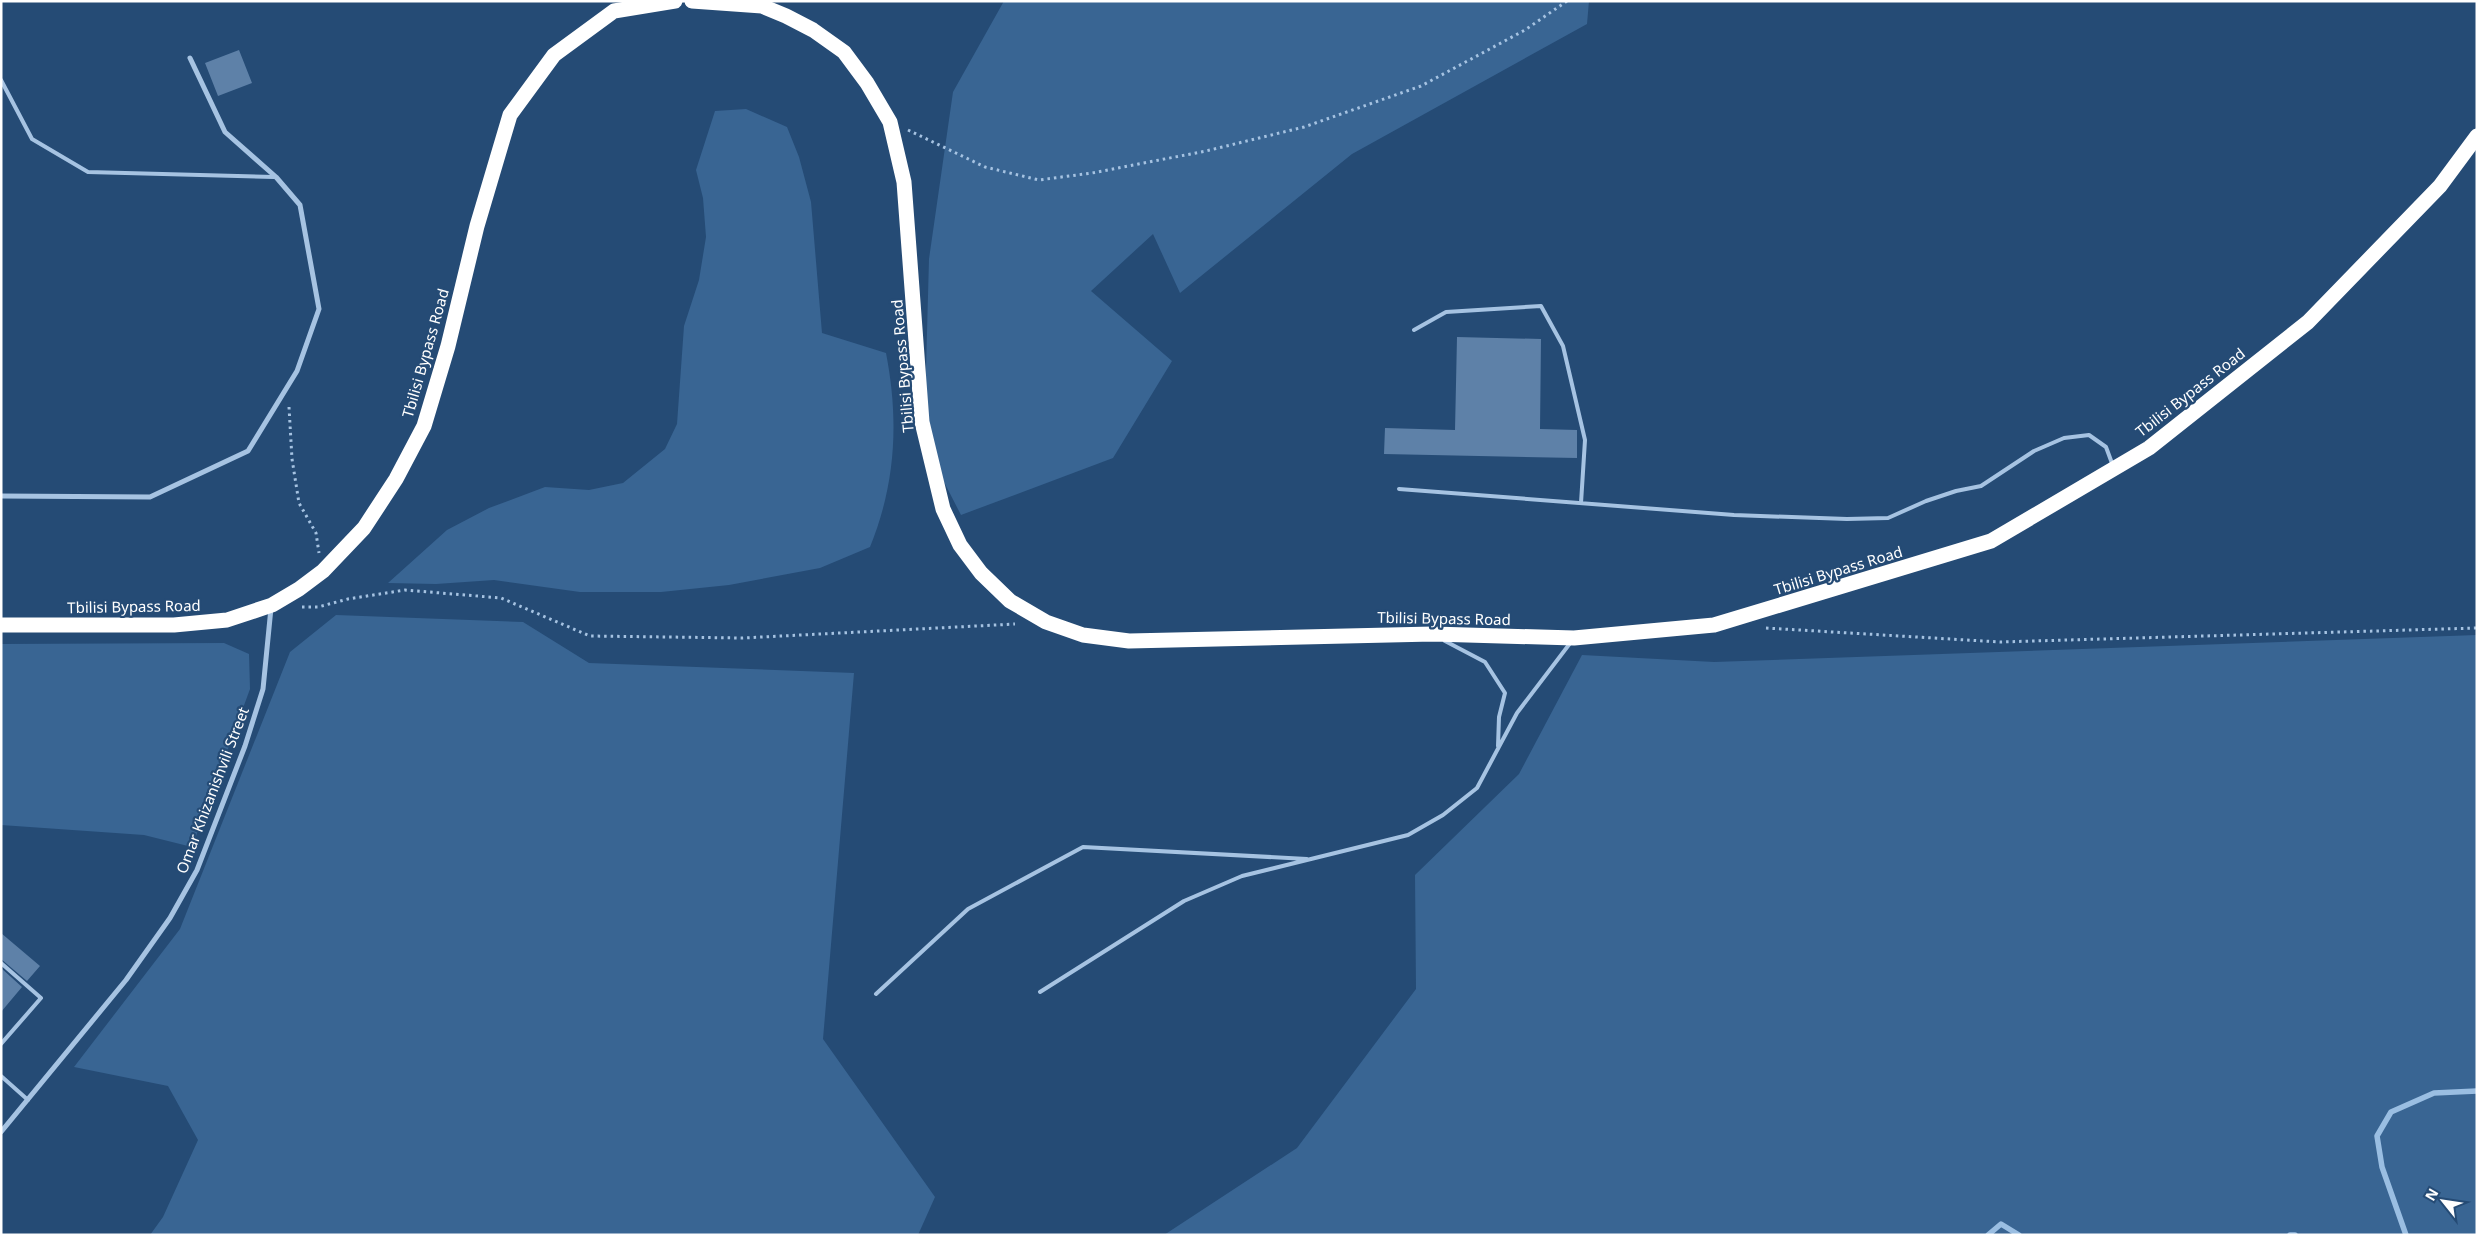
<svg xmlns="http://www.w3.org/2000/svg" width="2478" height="1236" viewBox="0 0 2478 1236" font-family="'Noto Sans',sans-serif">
  <rect width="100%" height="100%" fill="#254b75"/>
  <path fill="#396593" d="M1004,1H1589L1587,24L1352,154L1180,293L1153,234L1091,291L1172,361L1113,458L961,515L924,443L929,259L953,92Z
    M746,109L787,127L799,157L811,202L822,333L886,353C899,420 896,483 870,547L820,568L729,585L661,592H580L494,580L436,584L388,583L447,530L489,508L545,487L589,490L623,483L665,449L677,424L684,326L699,280L706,237L703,198L696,170L715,111Z
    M336,615L523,622L589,663L854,673L823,1039L935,1197L918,1235H150L163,1217L198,1140L168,1086L74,1067L180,929L290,652Z
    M2477,635V1235H1164L1297,1148L1416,989L1415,875L1519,774L1582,655L1714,662Z
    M224,643L249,654L250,689L192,847L144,835L1,825V644Z"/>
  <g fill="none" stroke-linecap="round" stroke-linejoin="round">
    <path stroke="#9abee2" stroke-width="5.5" d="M1988,1235L2001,1224L2019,1235
      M2290,1235H2295
      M2406,1235L2382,1167L2377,1136L2391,1112L2434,1093L2477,1091"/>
  </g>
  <path fill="#5e81a8" d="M239,50L252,83L218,96L205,63Z
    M1457,337L1541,339L1540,429L1577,430V458L1384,454L1385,428L1455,430Z
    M1,933L40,966L27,981L1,959Z
    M1,968L22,987L1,1012Z"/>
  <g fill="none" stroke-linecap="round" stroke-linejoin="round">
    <path stroke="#a6c3e2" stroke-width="3" stroke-dasharray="2.5 4" stroke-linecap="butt" d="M908,130L985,167L1039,180L1092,173L1206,151L1304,127L1421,86L1525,30L1567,1
      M289,407L292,459L299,503L316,533L319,553
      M302,607H318L348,599L405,590L501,598L590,636L743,638L1015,624
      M1766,628L2000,642L2477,628"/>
    <path stroke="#a6c3e2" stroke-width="4" d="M1,80L32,139L88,172L274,177
      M1414,330L1446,312L1541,306L1563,346L1585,440L1581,503
      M1399,489L1734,515L1847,519L1888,518L1926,501L1956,491L1981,486L2034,451L2064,438L2089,435L2106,447L2113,466
      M1445,641L1485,662L1505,693L1499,717L1498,746
      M1,963L41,998L1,1044
      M1040,992L1184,901L1242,876L1408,835L1443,815L1477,788L1517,713L1571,642
      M876,994L968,909L1083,847L1307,859
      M1,1076L28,1100"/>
    <path stroke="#a6c3e2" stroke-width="5" d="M1,496L150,497L248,451L297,371L319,309L300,205L276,177L225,132L190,58
      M1,1132L126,980L170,918L197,870L245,746L263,689L271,608"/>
    <path stroke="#fff" stroke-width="15" d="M692,1L762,6L786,16L813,30L844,52L867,83L890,122L904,182L922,422L943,509L960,545L981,573L1010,601L1046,622L1083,635L1129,641L1433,634L1574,638L1714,625L1991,541L2149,448L2308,322L2440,186L2477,136
      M1,625H174L227,620L272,605L299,589L323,571L364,528L396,479L424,426L448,346L477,226L510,115L554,55L614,11L675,1"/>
  </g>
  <g text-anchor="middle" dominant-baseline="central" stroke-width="4.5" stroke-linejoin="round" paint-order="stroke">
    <g font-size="15" fill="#fff" stroke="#254b75">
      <text transform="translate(425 353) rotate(-74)">Tbilisi Bypass Road</text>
      <text transform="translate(902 366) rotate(-95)">Tbilisi Bypass Road</text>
      <text transform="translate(2190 392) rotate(-38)">Tbilisi Bypass Road</text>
      <text transform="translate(1838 570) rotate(-17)">Tbilisi Bypass Road</text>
      <text transform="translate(134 606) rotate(-1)">Tbilisi Bypass Road</text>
      <text transform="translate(1444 618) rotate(1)">Tbilisi Bypass Road</text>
      <text transform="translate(212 790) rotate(-69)">Omar Khizanishvili Street</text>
    </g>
  </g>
  <rect width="2478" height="1236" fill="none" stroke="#ffffff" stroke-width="5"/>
  <g transform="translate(2443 1201) rotate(300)" stroke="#254b75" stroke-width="4" paint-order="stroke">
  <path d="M0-4L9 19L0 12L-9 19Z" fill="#ffffff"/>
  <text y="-8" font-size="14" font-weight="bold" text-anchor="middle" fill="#ffffff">N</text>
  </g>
</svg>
